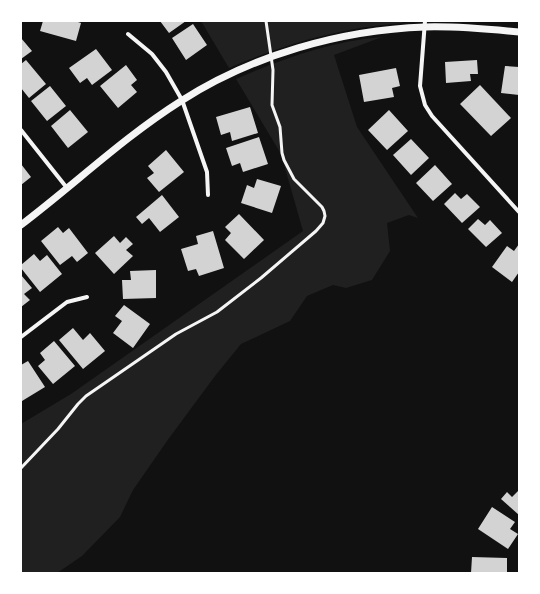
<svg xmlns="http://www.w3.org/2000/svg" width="540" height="594" viewBox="0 0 540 594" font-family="Overpass,sans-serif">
  <rect width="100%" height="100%" fill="#111"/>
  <path fill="#202020" d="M201,21H403L402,23C339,28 287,43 229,68Z
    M382,37L334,55L357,127L418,218L409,215L387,223L390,251L372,280L346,288L333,285L307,296L290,321L241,344L215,376L167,441L133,490L120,517L82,556L57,573H21V424L71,394L303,231L281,154L236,79C282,59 331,41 382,37Z"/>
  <path fill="#d3d3d3" d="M43,21H75L81,23L76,41L40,31Z
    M160,21H186L169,33Z
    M193,24L207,45L186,60L172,38Z
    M21,38L32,51L21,59Z
    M96,49L112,70L92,85L87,78L80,83L69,68Z
    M26,60L46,84L29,98L21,88V64Z
    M477,60L478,74H470L471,81L446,83L445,62Z
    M126,65L137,80L131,85L137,92L118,108L100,86Z
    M505,66L519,67V95L501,93Z
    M396,68L400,86L392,88L394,97L364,102L359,75Z
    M480,85L511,118L491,136L460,104Z
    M50,86L66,106L47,121L31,101Z
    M250,107L258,133L232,141L230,132L221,135L216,117Z
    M70,110L88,132L68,148L51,126Z
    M389,110L408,131L387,150L368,130Z
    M259,137L268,164L243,172L240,163L232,166L226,148Z
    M411,139L429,158L411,175L393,155Z
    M166,150L184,172L159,192L147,178L154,173L148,166Z
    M21,164L31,177L21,185Z
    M435,165L452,184L433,201L416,183Z
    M257,179L281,186L272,213L241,203L247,185L254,188Z
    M455,193L461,199L467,194L480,207L462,223L444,204Z
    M162,195L179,217L160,232L149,218L142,224L136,217Z
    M239,214L264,240L244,259L225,240L231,233L225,227Z
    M478,219L485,225L490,220L502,233L486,247L468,229Z
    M58,227L63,233L69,228L88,253L77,262L72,256L60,265L41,241Z
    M213,231L224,268L199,276L196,269L188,271L181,249L198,244L196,236Z
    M114,236L120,243L126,237L133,244L126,250L133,256L114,274L95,253Z
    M519,244V272L512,282L492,267L507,246L514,251Z
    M34,254L40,261L47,255L62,274L40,292L21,268V265Z
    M156,270V298L123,299L122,280H131L130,271Z
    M21,275L32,288L24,294L30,300L21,307Z
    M124,305L150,324L133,348L113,333L122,321L115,316Z
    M73,328L83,340L90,333L105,351L83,369L59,340Z
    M54,341L75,366L53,384L38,366L45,360L40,353Z
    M28,361L45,387L22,401L21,400V365Z
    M519,490V515L501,499L507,492L512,497Z
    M492,507L515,522L510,529L518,534L508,549L478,529Z
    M472,557L507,558V573H471Z"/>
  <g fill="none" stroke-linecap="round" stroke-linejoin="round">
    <path stroke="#f5f5f5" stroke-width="3" d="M21,468L58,429L78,404L86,396L176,334L217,312L261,278L316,231L323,223L325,216L324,211L322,207L294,179L284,160L282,153L280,127L272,105L273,70L266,21"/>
    <path stroke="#f5f5f5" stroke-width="4" d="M425,21L420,86L425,105L432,116L519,212
      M128,34L152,54L166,72L182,100L207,172L208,195
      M21,130L67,188
      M21,337L67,302L87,297"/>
    <path stroke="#f5f5f5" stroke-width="7" d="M21,225C75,184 124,137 181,101C253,55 340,30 425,27C457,26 488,29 519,32"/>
  </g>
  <rect width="540" height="594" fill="none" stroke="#ffffff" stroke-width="44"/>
</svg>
